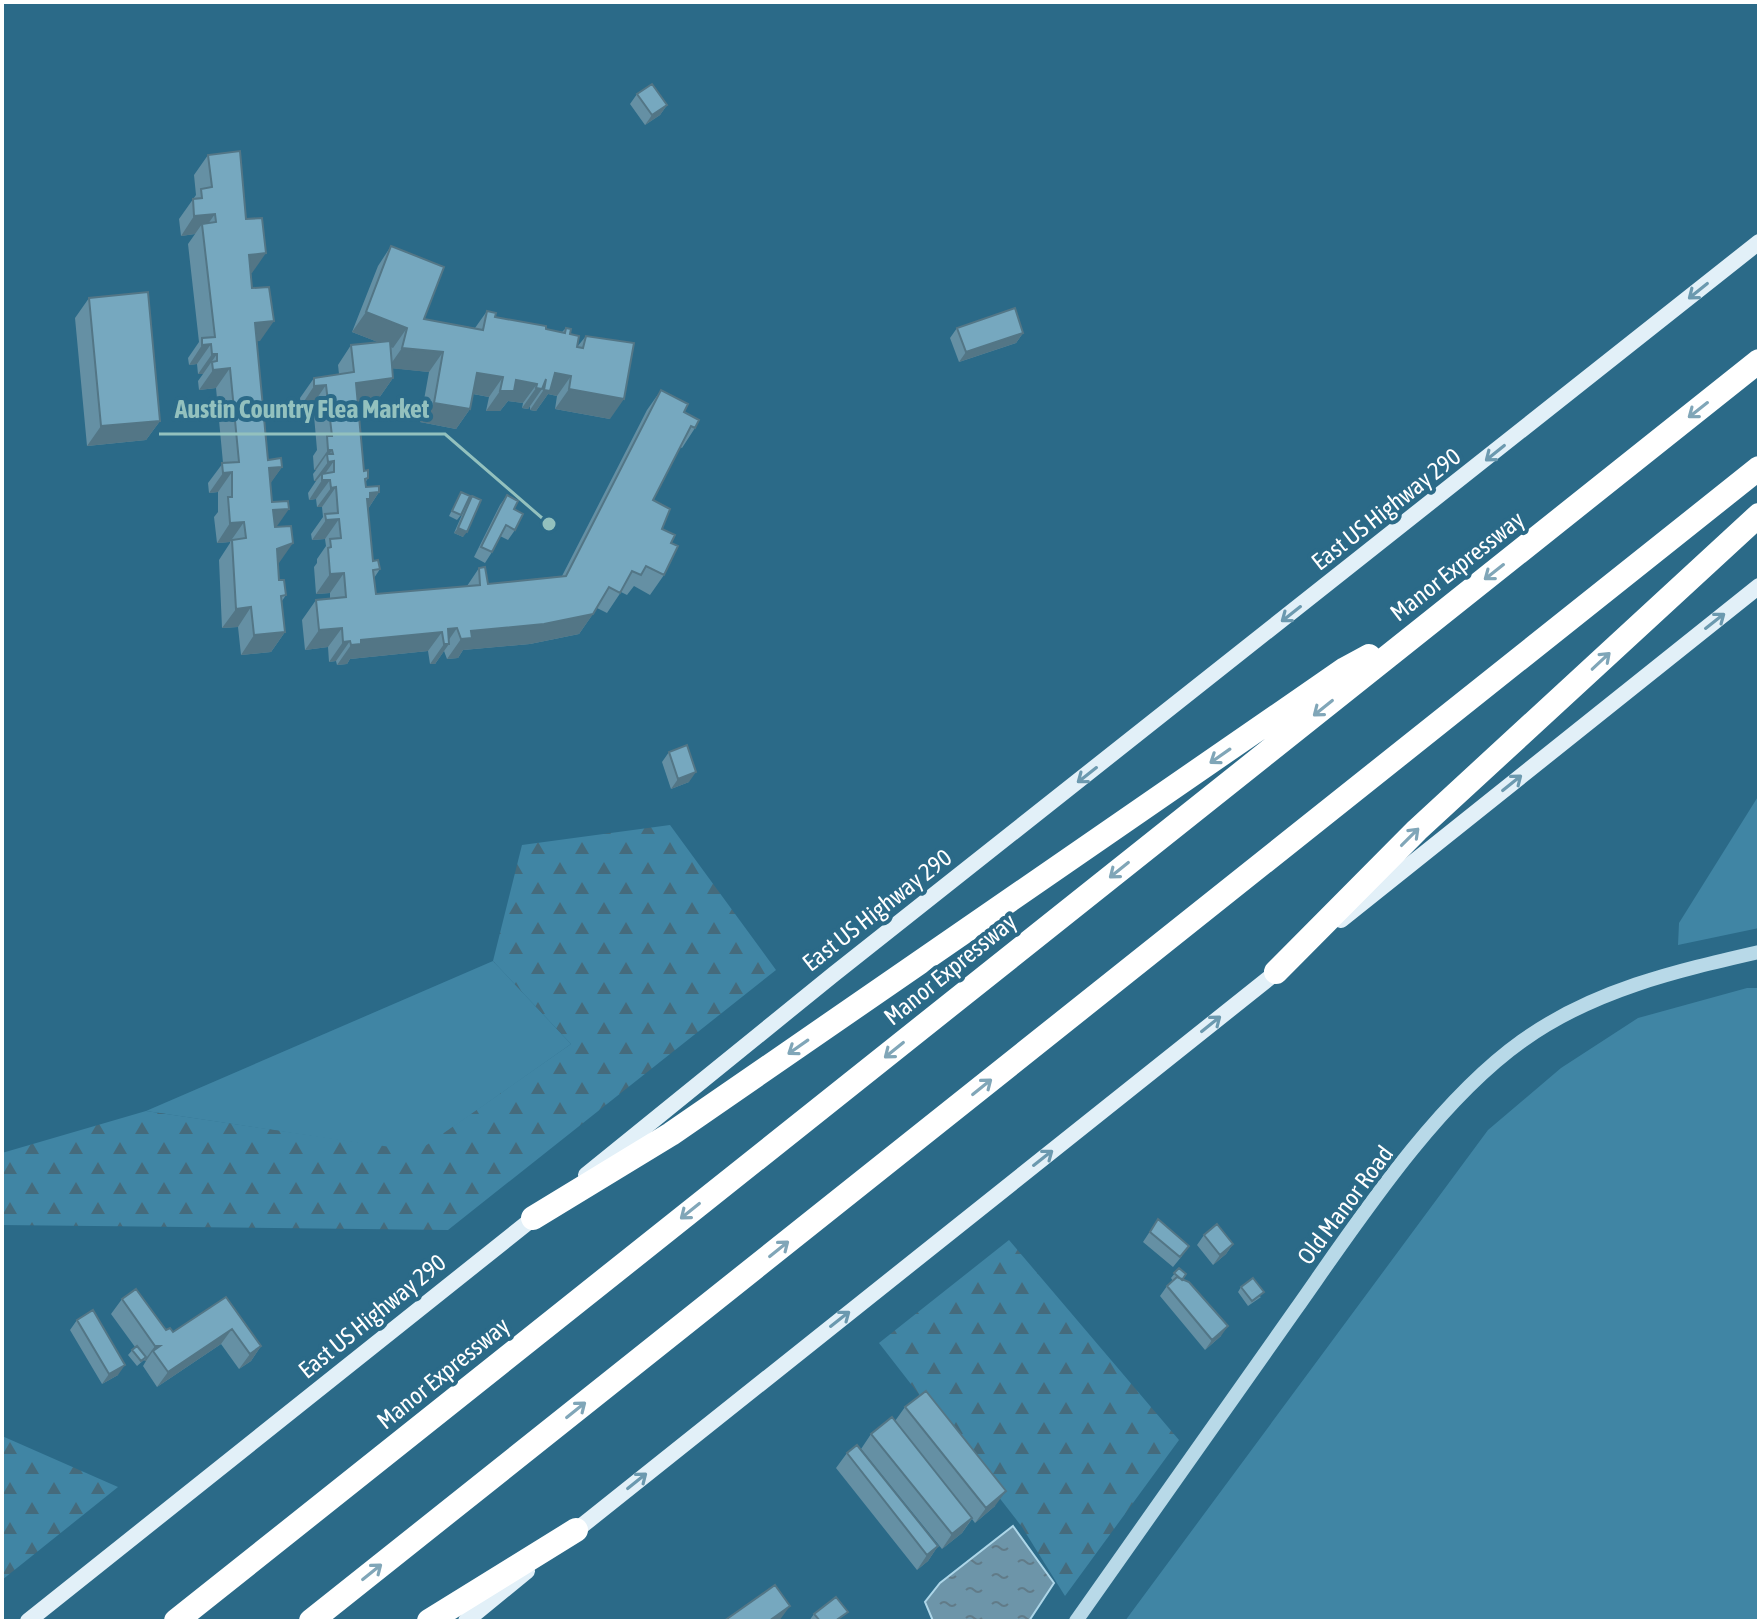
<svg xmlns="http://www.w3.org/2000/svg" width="1761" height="1623" viewBox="0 0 1761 1623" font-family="'Asap Condensed',sans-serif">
  <defs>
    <pattern id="forest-firs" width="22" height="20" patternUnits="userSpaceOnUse" patternTransform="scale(2)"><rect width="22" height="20" fill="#4085a4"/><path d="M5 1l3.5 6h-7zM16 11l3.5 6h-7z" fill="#456b7c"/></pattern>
    <pattern id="water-ripples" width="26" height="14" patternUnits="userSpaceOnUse" patternTransform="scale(2)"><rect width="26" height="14" fill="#6d95a9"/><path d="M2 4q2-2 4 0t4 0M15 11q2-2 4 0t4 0" fill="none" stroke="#617b88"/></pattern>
  </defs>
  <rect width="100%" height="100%" fill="#2b6a88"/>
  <path fill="#4085a4" d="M1759,795V928L1678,945L1679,923Z
    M493,961L571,1044L418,1152L146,1111Z
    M1747,988H1759V1621H1125L1488,1130L1561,1068L1638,1018Z"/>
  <path fill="url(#forest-firs)" d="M670,825L776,970L448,1230L2,1225V1153L146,1111L418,1151L571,1044L493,961L522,845Z
    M1009,1240L1179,1440L1065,1596L1022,1527L879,1343Z
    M2,1436L118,1487L2,1580Z"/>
  <path fill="url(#water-ripples)" stroke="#add6e8" stroke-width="2" d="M1013,1526L1054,1583L1029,1621H933L925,1602L940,1583Z"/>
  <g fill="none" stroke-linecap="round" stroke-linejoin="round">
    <path stroke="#b8d9e8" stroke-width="14" d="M1076,1621C1149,1517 1223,1413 1296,1309C1358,1221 1435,1103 1522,1041C1593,990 1676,971 1759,952"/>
    <path stroke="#e2f0f8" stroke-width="16" d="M1341,920L1759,586
      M586,1175L834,974L1759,242
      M569,1536L1283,967
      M28,1621L541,1212
      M466,1621L527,1571"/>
    <path stroke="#fff" stroke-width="24" d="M1276,972L1417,830L1759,515
      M533,1218L671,1134L1345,669L1369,656
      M176,1621L1759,361
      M311,1621L1759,468
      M429,1621L576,1530"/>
  </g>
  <path fill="#6590a4" d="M637,94L667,105L660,115L645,125L630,104Z
    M208,155L252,273H250L252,288L260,341H256L268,460L282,467L270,483L279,563H278L279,580L286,595L282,601L285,632L271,652L241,655L238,627L222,628L219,560L230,543V542L217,543L214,517L218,512V492L209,493L208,483L223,463L216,388L199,390L198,381L203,374H198L197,364L189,365L188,358L199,342L188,244L195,234L181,236L179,219L196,195L194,175Z
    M391,246L424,319L475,328L487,311L495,317L546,329L562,332L566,328L577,347L586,336L610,419L555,409L557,396L548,394L536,411L530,410V406L528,409L522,408L523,403L508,401L500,411H486L489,397L473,394L470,409L456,429L420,422L429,372L392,368L393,378L379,398L358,401L364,471L368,478L365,483L366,487L379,492L368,509L373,561L380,569L374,578L376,594L467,586L479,568L488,584L562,576L647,410L661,390L684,412L695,428L682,448L680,447L653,500L662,529L671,543L664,575L650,595L634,586L627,595L621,592L607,613L597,608L579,634L530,644L463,650L458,658L447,659L444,651L435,664H430L428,651L350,659L347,664L337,665L336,661L329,662L328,647L305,650L302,620L316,600L330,598V593L316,594L314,567L317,563V559L326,546L325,539L312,540L311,534L323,517L322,507H317L316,499L309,500L308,493L316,481H314L313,474L316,470H314L313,456L317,450L313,404L301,406L300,398L314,378L339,374L338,365L351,345L378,342L352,332L378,266Z
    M89,298L160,421L146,440L87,446L75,318Z
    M957,328L1023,333L1016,343L959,362L950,338Z
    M461,492V515L457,520L449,516Z
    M507,495L514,509L515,530L508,540L500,536L492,552L485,563L474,557L500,505Z
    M472,496L463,537L454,533L468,501Z
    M669,752L689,782L671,789L662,762Z
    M1158,1219L1182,1256L1173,1267L1143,1242Z
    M1204,1235L1233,1244L1226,1254L1213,1265L1197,1245Z
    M1179,1268L1183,1280L1221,1336L1205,1350L1160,1296L1167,1286L1173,1281L1171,1278Z
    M1241,1287L1261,1297L1248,1306L1238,1292Z
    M226,1297L261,1346L251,1361L239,1369L221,1344L157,1387L143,1366L146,1361L144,1360L137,1366L128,1355L135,1347L111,1314L122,1299L166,1330L173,1332Z
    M77,1320L118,1375L102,1384L70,1330Z
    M905,1407L995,1506L975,1523L972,1519L962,1533L942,1549L861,1449L871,1434L895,1421Z
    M847,1453L938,1546L928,1561L917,1570L836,1468Z
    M814,1614L841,1621H809Z"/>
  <path fill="#537686" d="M667,105L660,115L645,125L652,115Z
    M215,214L203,231L202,224L195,234L181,236L194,216Z
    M266,253L252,273L235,275L249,255Z
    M366,312L407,328L393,348L352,332Z
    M274,321L260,341L241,343L255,323Z
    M1023,333L1016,343L959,362L966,352Z
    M211,344L197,364L189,365L202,345Z
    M402,348L443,352L429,372L388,368Z
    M212,354H217L203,374H198Z
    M230,368L216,388L199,390L213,370Z
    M477,373L503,377L489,397L463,392Z
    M555,373L571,376L557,396L548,394L536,411L530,410Z
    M393,378L379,398L342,403L356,383Z
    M516,380L537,384L523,403L508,401L500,411H486L500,391Z
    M326,385L313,404L301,406L314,386Z
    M536,388L542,389L528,409L522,408Z
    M569,389L624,399L610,419L555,409Z
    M434,403L470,409L456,429L420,422Z
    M160,421L146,440L87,446L101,426Z
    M328,450H332L328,457L327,454L316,470H314Z
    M334,461L322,478V474L316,481H314L328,462Z
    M282,467L268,487L269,468Z
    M232,472L218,492L209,493L223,473Z
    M322,480H330L316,499L309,500Z
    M336,487L322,507H317L331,488Z
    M379,492L366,512L357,513L370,493Z
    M289,509L275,529L273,510Z
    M339,519L325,539L312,540L326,520Z
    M244,522L230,542L217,543L230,523Z
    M458,528L467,532L463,537L454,533Z
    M293,543L279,563L263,569L277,549Z
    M344,573L330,593L316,594L330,574Z
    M251,607L238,627L222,628L236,609Z
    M593,614L579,634L530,644L463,650L458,658L447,659L461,639L471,631Z
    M342,628L328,647L305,650L319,630Z
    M457,628L446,644H449L435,664H430L444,644L448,629Z
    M285,632L271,652L241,655L254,635Z
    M442,632L428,651L350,659L347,664L337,665L351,645L361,640Z
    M350,641L336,661L329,662L343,642Z
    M696,772L689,782L671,789L678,779Z
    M1233,1244L1226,1254L1213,1265L1220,1255Z
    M1228,1326L1221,1336L1205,1350L1212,1340Z
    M232,1329L221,1344L157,1387L168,1372Z
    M155,1346H160L153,1351L146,1361H144Z
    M261,1346L251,1361L239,1369L250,1354Z
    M125,1365L118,1375L102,1384L109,1374Z
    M1006,1491L995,1506L975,1523L986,1508Z
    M972,1518L962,1533L942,1549L952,1534Z
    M938,1546L928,1561L917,1570L927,1555Z
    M790,1606L779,1621H769Z"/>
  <path fill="#76a8bf" stroke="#537686" stroke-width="2" d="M652,84L667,105L652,115L637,94Z
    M240,151L246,219L262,218L266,253L249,255L252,288L269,287L274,321L255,323L268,460L281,458L282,467L269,468L272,502L288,501L289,509L273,510L275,527L291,526L293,543L277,549L279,580H284L286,595L281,596L285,632L254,635L251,607L236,609L232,540L246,538L244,522L230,523L228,497H232V472L223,473L222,463L239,462L230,368L213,370L212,362L217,361V354H212L211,344L202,345V338L215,337L202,224L216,222L215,214L194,216L193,199L202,198L201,189L212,187L208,155Z
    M391,246L444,267L424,319L483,330L487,311L496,313L495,317L546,326V329L565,333L566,328L571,329L570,334L579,336L577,347L583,348L586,336L634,343L624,399L569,389L571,376L555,373L550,391L544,390L546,379L542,389L536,388L537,384L516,380L514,391H500L503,377L477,373L470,409L434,403L443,352L402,348L407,328L366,312Z
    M148,292L160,421L101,426L89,298Z
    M1015,308L1023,333L966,352L957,328Z
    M390,341L393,378L356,383L364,471L368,470V478L365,479L366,487L379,486V492L370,493V499H367L373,561L378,560L380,569L373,570L376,594L480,585L479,568L485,567L488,584L566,576L661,390L688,404L684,412L699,420L695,428L691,426L653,500L670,509L662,529L675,535L671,543L678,546L664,575L646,566L641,575L632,571L620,593L609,587L593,614L544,624L471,631L472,638L461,639L457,628L448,629L449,644H444L442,632L361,640V644L351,645L350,641L343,642L342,628L319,630L316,600L346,597L344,573L330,574L328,548L331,547L330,539L341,538L339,519L326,520L325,514L338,513L336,487L331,488L330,480H322V474L334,472V461L328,462L327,454H333L332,450H328L327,436H332L326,385L314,386V378L354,372L351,345Z
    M461,492L470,496L461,515L452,511Z
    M507,495L518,501L514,509L523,514L515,530L506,525L492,552L481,547Z
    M472,496L481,500L467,532L458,528Z
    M687,745L696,772L678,779L669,752Z
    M1158,1219L1189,1246L1180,1257L1150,1232Z
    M1217,1224L1233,1244L1220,1255L1204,1235Z
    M1179,1268L1186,1274L1182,1280L1174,1273Z
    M1177,1277L1189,1282L1228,1326L1212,1340L1167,1286Z
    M1253,1278L1264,1292L1252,1301L1241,1287Z
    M136,1289L166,1330L170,1328L173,1332L226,1297L261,1346L250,1354L232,1329L168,1372L153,1351L160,1346H155L122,1299Z
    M93,1310L125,1365L109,1374L77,1320Z
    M137,1346L146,1357L141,1361L132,1350Z
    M926,1391L1006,1491L986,1508L905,1407Z
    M892,1417L972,1518L952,1534L871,1434Z
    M857,1445L938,1546L927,1555L847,1453Z
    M775,1585L790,1606L769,1621H724Z
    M836,1597L848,1612L835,1621H820L814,1614Z"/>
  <defs><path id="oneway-shaft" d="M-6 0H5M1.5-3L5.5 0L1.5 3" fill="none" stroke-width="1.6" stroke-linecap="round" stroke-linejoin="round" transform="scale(2)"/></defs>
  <g stroke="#6b99af">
    <use href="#oneway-shaft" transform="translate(1698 291) rotate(141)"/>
    <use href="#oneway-shaft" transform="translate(1495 453) rotate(141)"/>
    <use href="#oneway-shaft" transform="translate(1291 614) rotate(142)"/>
    <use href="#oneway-shaft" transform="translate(1715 621) rotate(-38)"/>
    <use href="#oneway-shaft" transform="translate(1087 775) rotate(142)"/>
    <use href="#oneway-shaft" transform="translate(1512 783) rotate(-39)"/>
    <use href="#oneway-shaft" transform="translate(1211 1024) rotate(-39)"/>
    <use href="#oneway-shaft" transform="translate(1043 1158) rotate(-38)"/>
    <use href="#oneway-shaft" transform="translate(840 1319) rotate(-38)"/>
    <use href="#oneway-shaft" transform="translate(637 1481) rotate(-39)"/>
  </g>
  <g stroke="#80a6b8">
    <use href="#oneway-shaft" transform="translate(1698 410) rotate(142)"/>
    <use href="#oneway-shaft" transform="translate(1494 572) rotate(142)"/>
    <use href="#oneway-shaft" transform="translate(1601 661) rotate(-43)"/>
    <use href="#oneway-shaft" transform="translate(1323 708) rotate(141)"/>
    <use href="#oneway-shaft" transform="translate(1220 756) rotate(145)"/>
    <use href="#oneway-shaft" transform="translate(1410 837) rotate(-45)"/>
    <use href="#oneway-shaft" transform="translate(1119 870) rotate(141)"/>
    <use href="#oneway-shaft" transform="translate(798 1047) rotate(145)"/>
    <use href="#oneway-shaft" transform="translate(894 1050) rotate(141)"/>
    <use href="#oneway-shaft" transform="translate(982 1087) rotate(-39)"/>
    <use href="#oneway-shaft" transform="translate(690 1211) rotate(141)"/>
    <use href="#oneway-shaft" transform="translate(779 1249) rotate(-39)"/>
    <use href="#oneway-shaft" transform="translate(576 1410) rotate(-39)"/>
    <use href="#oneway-shaft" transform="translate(372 1572) rotate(-39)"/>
  </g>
  <g text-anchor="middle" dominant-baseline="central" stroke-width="8" stroke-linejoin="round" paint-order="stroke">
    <g font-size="24" fill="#fff" stroke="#2b6a88">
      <text transform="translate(1386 509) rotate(-38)">East US Highway 290</text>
      <text transform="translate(1457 566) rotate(-38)">Manor Expressway</text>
      <text transform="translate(877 910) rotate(-38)">East US Highway 290</text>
      <text transform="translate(950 969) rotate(-39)">Manor Expressway</text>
      <text transform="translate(1345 1205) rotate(-53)">Old Manor Road</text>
      <text transform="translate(372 1316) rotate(-39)">East US Highway 290</text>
      <text transform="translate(443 1373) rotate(-39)">Manor Expressway</text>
    </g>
  </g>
  <path fill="none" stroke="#93c1be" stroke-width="3" d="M549 524L445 434H159"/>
  <circle fill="#93c1be" stroke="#2b6a88" stroke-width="3" cx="549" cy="524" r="8"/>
  <g font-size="26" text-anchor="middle" font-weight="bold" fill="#93c1be" stroke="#2b6a88" stroke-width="8" stroke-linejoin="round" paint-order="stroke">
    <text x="302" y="418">Austin Country Flea Market</text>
  </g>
  <rect width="1761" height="1623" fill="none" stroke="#ffffff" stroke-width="8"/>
</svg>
